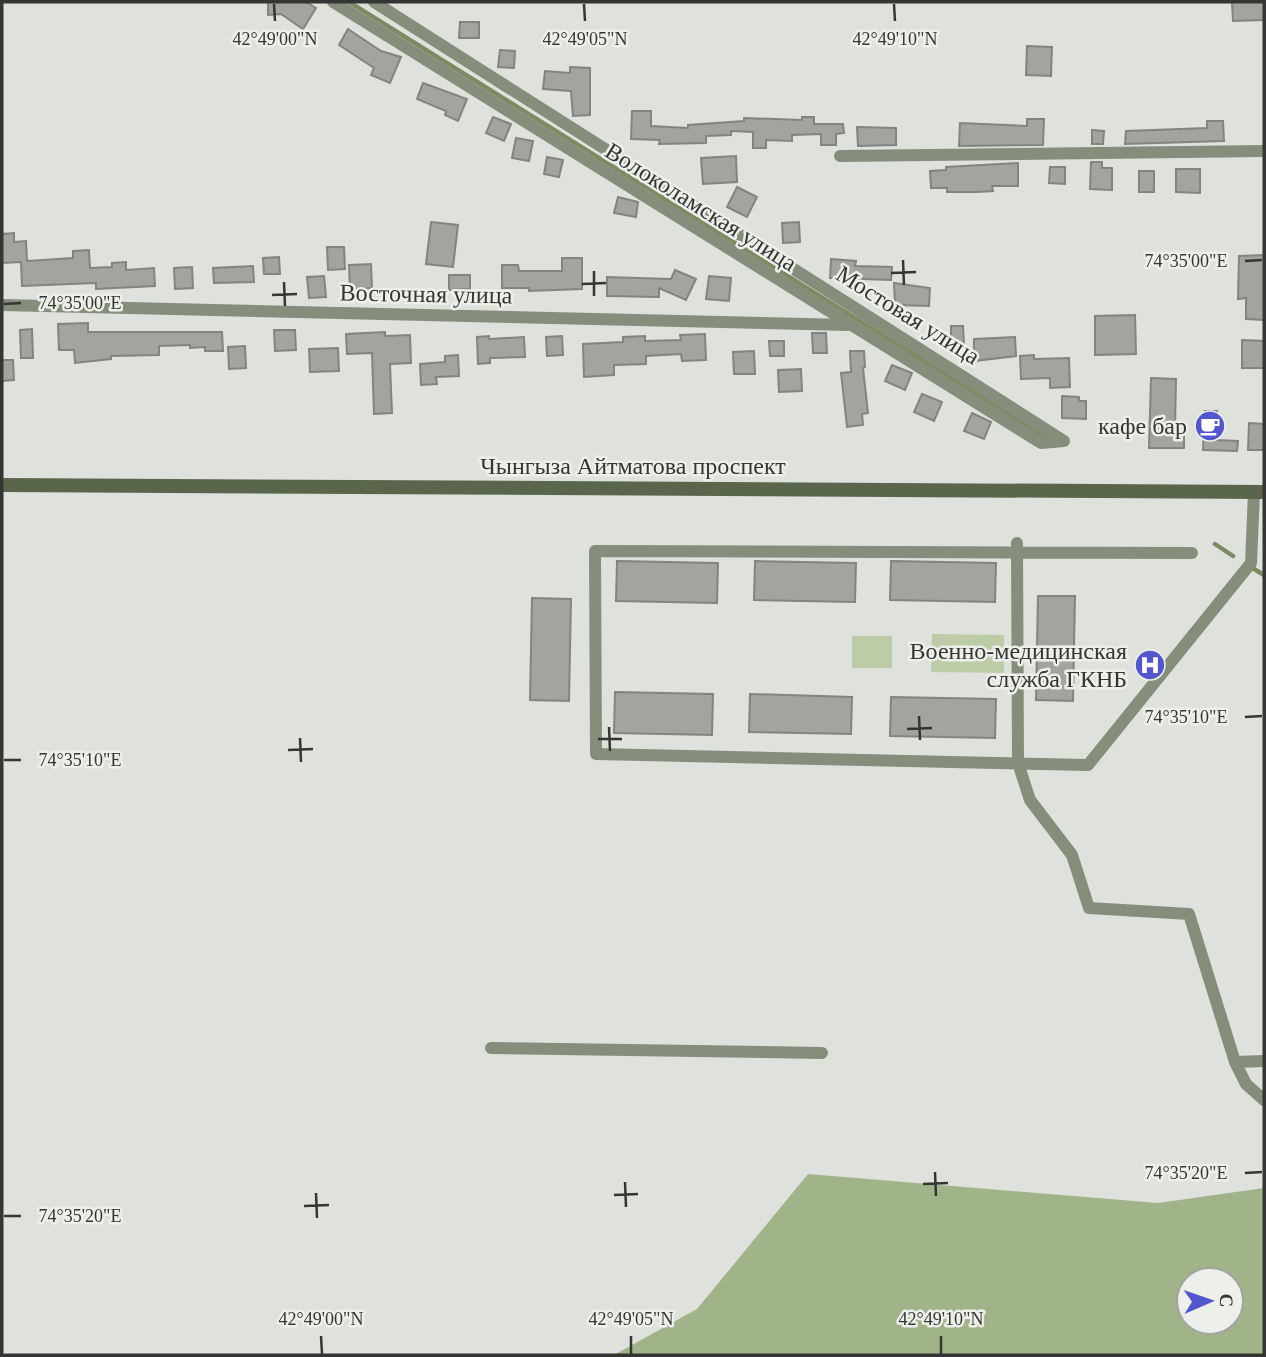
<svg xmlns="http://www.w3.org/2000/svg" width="1266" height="1357" viewBox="0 0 1266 1357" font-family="Georgia,serif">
  <rect width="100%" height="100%" fill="#dfe1dd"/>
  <path fill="#bccca6" d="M932,634L1004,635V673L931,672Z
    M852,636H892V668H852Z"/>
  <path fill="#a1b389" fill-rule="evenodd" d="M808,1174L1158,1203L1264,1188V1355H614L697,1309ZM1189,1280H1231V1322H1189Z"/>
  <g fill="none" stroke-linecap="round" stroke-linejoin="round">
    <path stroke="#7b8c63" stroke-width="4.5" d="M349,2L1049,439
      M1215,544L1233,556
      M1254,569L1264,575"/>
  </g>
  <path fill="#a2a4a0" stroke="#828480" stroke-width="2" d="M268,2H306L316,8L303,29L281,14L268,15Z
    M1232,2H1264V20L1233,21Z
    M460,22H479V38H459Z
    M348,29L381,51L401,57L390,83L371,75L374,68L339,45Z
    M1027,46L1052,47L1051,76L1026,75Z
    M500,50L515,51L514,68L498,67Z
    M570,67L590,68V115L573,116L571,91L543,89L545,71L570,73Z
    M423,83L467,99L458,121L445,115L446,111L417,99Z
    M632,111H651V126L688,128V125L744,121V118L802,120V117H814V124H843L844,133L836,134V145H821V134L792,135V141L766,140V148H753V132L731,131V135L706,136V143L659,144L660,140L631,139Z
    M493,117L511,124L504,141L486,133Z
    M1027,119H1044L1043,145L959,146L960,123L1027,126Z
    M1207,121H1223L1224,141L1125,144L1126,131L1207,128Z
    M857,127L896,128V145L858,146Z
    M1092,130L1104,131L1103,144H1092Z
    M516,138L533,141L529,161L512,158Z
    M736,156L737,182L703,184L701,158Z
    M547,157L563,160L559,177L544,174Z
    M1091,162H1102V168H1112V190L1090,189Z
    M1018,163V186H992L993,191L977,192H947V188H931L930,171L946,170V167Z
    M1050,167H1065V184L1049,183Z
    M1176,169H1200V193L1176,192Z
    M1139,171H1154V192H1139Z
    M737,187L757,197L747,217L727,207Z
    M618,197L638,202L636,217L614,213Z
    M431,222L458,225L453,267L426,264Z
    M799,222L800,242L783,243L782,223Z
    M14,233V242L26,241L27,261L73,258V251L89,250L90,268L112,267V263L126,262V270L154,268L155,286L96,289V283L22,286L21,262L2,263V234Z
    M327,247H344L345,269L328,270Z
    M1264,255V320L1246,319V298L1238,299L1239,256Z
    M279,257L280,274H264L263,258Z
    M562,258H582V289L529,291V288H502V265H518L519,271H562Z
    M831,259L856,261L855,266L892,267L891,280L830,278Z
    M371,264L372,288L350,290L349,265Z
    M253,266L254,282L214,283L213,268Z
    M192,267L193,288L175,289L174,268Z
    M675,270L696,279L686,300L659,288V297L607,296V277L671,279Z
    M449,275H470V289L449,290Z
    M324,276L326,297L309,298L307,277Z
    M709,276L731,278L729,301L706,299Z
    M894,283L930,288L929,306L895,305Z
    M1135,315L1136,354L1095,355V316Z
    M88,323V332H222L223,351H205V347L190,348V345L159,346V355L111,356V359L75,363L74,350H59L58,324Z
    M951,326H963L964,345H951Z
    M32,329L33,358H21L20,330Z
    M274,330H295L296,350L275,351Z
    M385,332V336L410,335L411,363L390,364L392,413L374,414L372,353L347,354L346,334Z
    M812,333H826L827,353H813Z
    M705,334L706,360L682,361L681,354L646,356V364L614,365V375L584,377L583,344L623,342V337L645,336V341L681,340L680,335Z
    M489,336V339L524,337L525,357L490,358V363L478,364L477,337Z
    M562,336L563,355L547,356L546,337Z
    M1015,337L1016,356L974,361V339Z
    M1242,340L1264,341V368H1242Z
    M769,341H784V356H770Z
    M245,346L246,368L229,369L228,347Z
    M338,348L339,371L310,372L309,349Z
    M754,351L755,374H734L733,352Z
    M850,351H864L865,367L863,368L868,413L862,414L863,425L847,427L841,373L851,372Z
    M458,355L459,376L436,377L437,384L421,385L420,364L445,362V356Z
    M1034,355V359L1069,358L1070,387L1050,388V378L1021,379L1020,356Z
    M2,360H13L14,380L2,381Z
    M892,365L912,373L905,390L885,381Z
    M801,369L802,391L779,392L778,370Z
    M1151,378L1176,379L1175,429H1184V448H1149Z
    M922,394L942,402L934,421L914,412Z
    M1062,396L1079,397V401H1086V419L1062,418Z
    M1205,411H1217L1216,440L1238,441L1237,451L1203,450Z
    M972,413L991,422L984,439L964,431Z
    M1249,423L1264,424V450H1248Z
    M617,561L718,563L717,603L616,601Z
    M755,561L856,563L855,602L754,600Z
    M891,561L996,563L995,602L890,600Z
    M1038,596H1075L1073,701L1036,700Z
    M532,598L571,599L569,701L530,700Z
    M615,692L713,694L712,735L614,733Z
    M750,694L852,697L851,734L749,732Z
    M891,697L996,699L995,738L890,736Z"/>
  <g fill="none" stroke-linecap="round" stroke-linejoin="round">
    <path stroke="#858d7b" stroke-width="12" d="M333,2L1041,443L1064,441
      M374,2L1064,441
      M840,156L1264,151
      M2,305L848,325
      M1017,543L1018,763L1030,800L1072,855L1089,908L1189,914L1235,1062L1246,1084L1264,1100
      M1192,553L595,551L596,754L1088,765L1251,563L1254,492
      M491,1048L822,1053
      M1235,1062L1264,1061"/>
    <path stroke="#5a664b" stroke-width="14" d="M2,485L1264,492"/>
  </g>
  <path fill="none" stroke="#353634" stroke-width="2.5" d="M274,4L275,21M584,4L585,21M894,4L895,21M903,260L904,285M1245,261L1262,260M594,271V296M891,273L916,272M284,282L285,306M582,284L606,283M272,295L297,294M4,304L21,303M919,716L920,740M1245,717L1262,716M609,727L610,751M907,729L932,728M300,738L301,762M598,739H622M288,750L313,749M4,760H21M935,1172L936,1196M1245,1173L1262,1172M625,1182L626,1207M923,1184L948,1183M316,1193L317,1218M614,1195L638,1194M304,1206L329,1205M4,1216H21M321,1336L322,1354M631,1336V1354M941,1336V1354"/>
  <defs>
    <g id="cafe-disc" transform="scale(1.575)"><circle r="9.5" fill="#5357ce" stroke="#edefea"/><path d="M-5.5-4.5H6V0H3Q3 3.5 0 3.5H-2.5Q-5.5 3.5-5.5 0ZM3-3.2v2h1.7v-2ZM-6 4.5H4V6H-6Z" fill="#fff"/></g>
    <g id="hospital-disc" transform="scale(1.575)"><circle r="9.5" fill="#5357ce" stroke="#edefea"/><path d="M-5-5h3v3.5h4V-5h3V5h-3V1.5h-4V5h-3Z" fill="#fff"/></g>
  </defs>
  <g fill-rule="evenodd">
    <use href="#cafe-disc" x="1210" y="426"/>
    <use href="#hospital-disc" x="1150" y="665"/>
  </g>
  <g text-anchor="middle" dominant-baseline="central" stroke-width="5" stroke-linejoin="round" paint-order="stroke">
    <g font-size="24" fill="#353634" stroke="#edefea">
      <text transform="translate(701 207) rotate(32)">Волоколамская улица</text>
      <text transform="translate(426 294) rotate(1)">Восточная улица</text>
      <text transform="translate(908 315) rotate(32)">Мостовая улица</text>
      <text x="633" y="466">Чынгыза Айтматова проспект</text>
    </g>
    <g font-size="24" fill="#353634" stroke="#edefea" text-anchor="end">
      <text x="1187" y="426">кафе бар</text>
      <text x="1127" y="651">Военно-медицинская<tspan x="1127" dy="28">служба ГКНБ</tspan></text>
    </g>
  </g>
  <g font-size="18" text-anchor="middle" fill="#353634" stroke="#edefea" stroke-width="5" stroke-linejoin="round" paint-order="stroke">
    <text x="275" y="45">42°49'00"N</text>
    <text x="585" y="45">42°49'05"N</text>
    <text x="895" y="45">42°49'10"N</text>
    <text x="1186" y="267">74°35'00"E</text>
    <text x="80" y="309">74°35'00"E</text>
    <text x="1186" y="723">74°35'10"E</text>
    <text x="80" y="766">74°35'10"E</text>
    <text x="1186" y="1179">74°35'20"E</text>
    <text x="80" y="1222">74°35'20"E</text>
    <text x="321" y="1325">42°49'00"N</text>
    <text x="631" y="1325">42°49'05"N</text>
    <text x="941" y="1325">42°49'10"N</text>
  </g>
  <rect width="1266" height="1357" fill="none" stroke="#353634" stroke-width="7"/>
  <g transform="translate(1210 1301) rotate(88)"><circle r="33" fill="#edefea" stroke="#a3a5a1" stroke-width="2"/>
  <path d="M0-5L12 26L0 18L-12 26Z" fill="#5357ce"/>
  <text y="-10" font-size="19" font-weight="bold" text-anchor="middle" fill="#353634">С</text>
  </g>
</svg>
